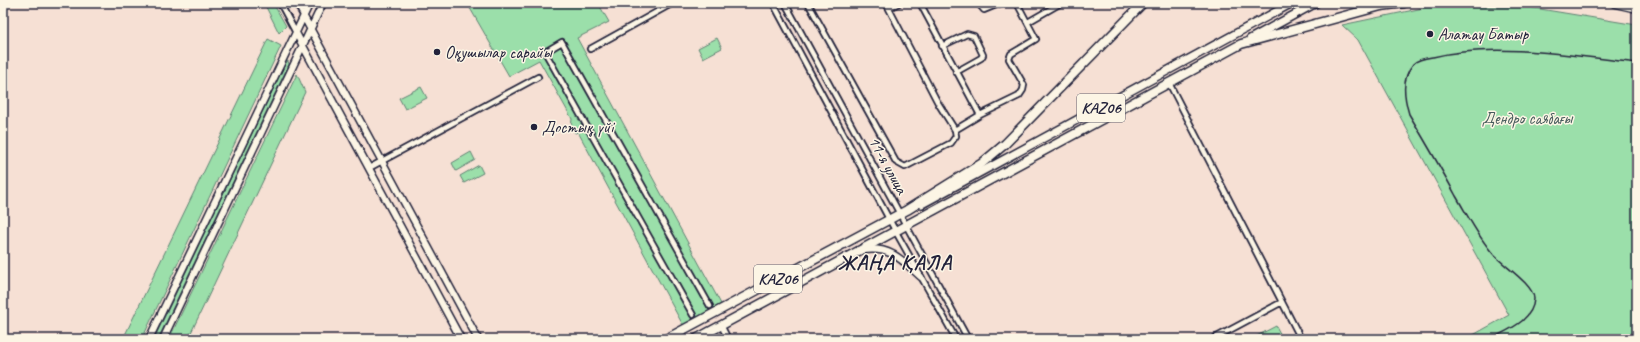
<svg xmlns="http://www.w3.org/2000/svg" width="1640" height="342" viewBox="0 0 1640 342" font-family="Caveat,sans-serif">
  <rect width="100%" height="100%" fill="#f6e0d4"/>
  <filter id="ink" filterUnits="userSpaceOnUse"><feTurbulence type="fractalNoise" baseFrequency=".025" numOctaves="2"/><feDisplacementMap in="SourceGraphic" scale="8" xChannelSelector="R" yChannelSelector="G"/><feConvolveMatrix kernelMatrix="1 2 1 2 8 2 1 2 1" color-interpolation-filters="sRGB"/></filter>
  <g filter="url(#ink)">
    <path fill="#9bdfaa" stroke="#5e8072" d="M264,3H273L286,26L279,33Z
      M467,3H598L609,22L577,38L721,304L684,327L578,132L575,133L571,127L572,119L539,60L509,76Z
      M1522,6L1637,25V339H1466L1509,315L1358,40L1342,25L1428,7Z
      M717,38L722,48L703,58L698,48Z
      M268,39L281,46L142,339H123Z
      M288,61L289,64L158,339H154L286,62Z
      M297,74L305,92L188,339H169Z
      M421,87L427,98L405,109L399,98Z
      M471,152L475,160L456,171L452,163Z
      M479,165L483,173L464,183L460,176Z
      M1276,326L1283,339H1251Z"/>
    <g fill="none" stroke-linecap="round" stroke-linejoin="round">
      <g stroke="#22223b" stroke-width="8">
        <path id="street" d="M280,3L296,33
          M296,3L304,17
          M773,3L896,232L956,339
          M785,3L968,339
          M808,3L896,162L905,167L951,143L956,136L955,130L938,103L886,3
          M920,3L980,115L1019,96L1023,90L1024,85L1009,59L1011,54L1036,39L1017,3
          M978,3L984,10L1001,3
          M889,8L899,3
          M1028,22L1061,3
          M942,46L967,34L974,36L983,55L981,58L956,72
          M590,49L673,3
          M1169,83L1301,339
          M955,130L980,115
          M369,168L538,77
          M693,315L545,52L562,42L710,306
          M723,329L728,339
          M1213,339L1282,302"/>
      </g>
      <g stroke="#22223b" stroke-width="9">
        <path id="secondary" d="M304,17L478,339
          M296,33L461,339
          M864,250C891,246 903,261 921,277
          M149,339L310,3
          M163,339L323,3"/>
      </g>
      <g stroke="#22223b" stroke-width="10">
        <path id="primary" d="M1250,39L1316,3
          M922,204L1292,3"/>
      </g>
      <g stroke="#22223b" stroke-width="11">
        <path id="highway" d="M1615,3L1637,8
          M666,339L907,210L981,164L1005,144L1143,3
          M696,339L1241,44L1381,6L1404,3"/>
      </g>
      <use href="#street" stroke="#fcf5e5" stroke-width="4.5"/>
      <use href="#secondary" stroke="#fcf5e5" stroke-width="6"/>
      <use href="#primary" stroke="#fcf5e5" stroke-width="7"/>
      <use href="#highway" stroke="#fcf5e5" stroke-width="8"/>
      <path stroke="#22223b" stroke-width="1.5" d="M1491,339C1507,330 1533,321 1534,299C1534,285 1504,266 1494,255C1478,237 1468,216 1456,196C1441,168 1425,141 1409,114C1404,97 1401,79 1413,64C1418,59 1426,58 1433,57C1494,42 1575,56 1637,63"/>
    </g>
  </g>
  <g fill="#22223b" stroke="#fcf5e5" stroke-width="1.5">
    <circle cx="1430" cy="34" r="4"/>
    <circle cx="437" cy="52" r="4"/>
    <circle cx="534" cy="127" r="4"/>
  </g>
  <g text-anchor="middle" dominant-baseline="central" stroke-width="3" stroke-linejoin="round" paint-order="stroke">
    <g fill="#fcf5e5" stroke="#63616e" stroke-width="1">
      <rect x="1077" y="94" width="48" height="28" rx="3"/>
      <rect x="754" y="265" width="48" height="28" rx="3"/>
    </g>
    <g font-size="16" font-weight="bold" fill="#22223b">
      <text x="1101" y="108">KАZ06</text>
      <text x="778" y="279">KАZ06</text>
    </g>
    <g font-size="17" fill="#22223b" stroke="#fcf5e5" text-anchor="start">
      <text x="1438" y="34">Алатау Батыр</text>
      <text x="445" y="52">Оқушылар сарайы</text>
      <text x="542" y="127">Достық үйі</text>
    </g>
    <g font-size="17" fill="#465b5c" stroke="#fcf5e5">
      <text x="1527" y="118">Дендро саябағы</text>
    </g>
    <g font-size="17" fill="#22223b" stroke="#fcf5e5">
      <text transform="translate(888 165) rotate(61)">11-я улица</text>
    </g>
    <g font-size="21" font-weight="bold" letter-spacing="1" fill="#22223b" stroke="#fcf5e5">
      <text x="895" y="262">ЖАҢА ҚАЛА</text>
    </g>
  </g>
  <rect width="1640" height="342" fill="none" stroke="#fcf5e5" stroke-width="16"/>
  <rect x="8" y="8" width="1624" height="326" fill="none" stroke="#22223b" stroke-width="1.5" filter="url(#ink)"/>
</svg>
